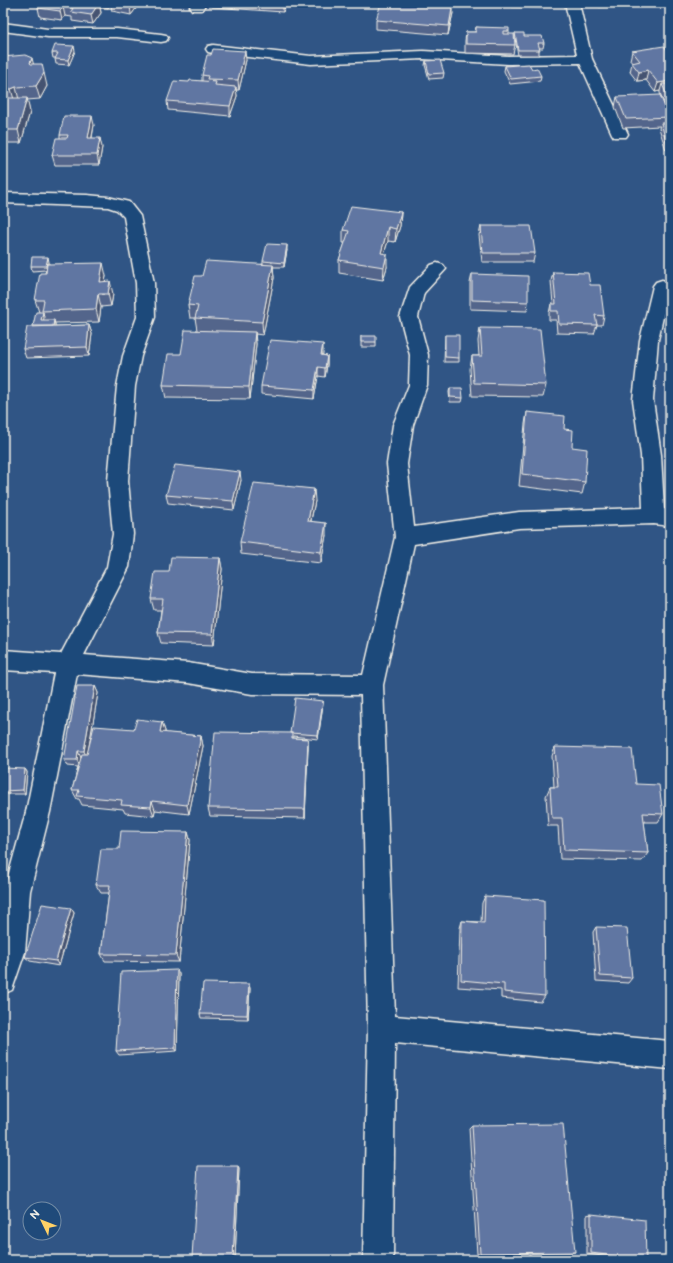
<svg xmlns="http://www.w3.org/2000/svg" width="673" height="1263" viewBox="0 0 673 1263" font-family="'Balsamiq Sans',sans-serif">
  <rect width="100%" height="100%" fill="#305585"/>
  <filter id="ink" filterUnits="userSpaceOnUse"><feTurbulence type="fractalNoise" baseFrequency=".025" numOctaves="2"/><feDisplacementMap in="SourceGraphic" scale="8" xChannelSelector="R" yChannelSelector="G"/><feConvolveMatrix kernelMatrix="1 2 1 2 8 2 1 2 1" color-interpolation-filters="sRGB"/></filter>
  <g filter="url(#ink)">
    <g fill="none" stroke-linecap="round" stroke-linejoin="round">
      <g stroke="#f4f1e8" stroke-width="3">
        <path id="minor" d="M192,3H206L202,10H192L190,7Z
          M565,3H579L592,59L628,134L626,137H614L612,134L580,63L508,64L423,59L311,64L213,53L208,52L206,49L208,46L213,45L311,56L423,51L508,56L577,55Z
          M3,23L48,29H117L161,34L166,35L168,38L166,41L161,42L117,37H48L3,31Z
          M3,193L87,195L108,197L129,202L140,216L154,283L155,317L141,356L135,386L128,481L133,534L129,567L84,655L188,663L252,674L363,675L395,537L387,464L393,425L409,385L410,355L400,317L410,287L431,265L437,263L443,265L446,269L424,293L418,317L428,355L427,385L413,425L407,464L414,527L519,512L643,508L641,455L633,400L640,340L653,286L656,282L662,280L668,282L670,285L658,340L653,400L661,455L664,509L670,510V526L654,524L519,528L414,544L383,685L395,1016L670,1041V1069L395,1043L393,1260H363L368,1028L361,695L252,694L188,683L77,674L50,812L30,891L25,952L12,990L3,994L4,891L26,812L54,673L3,670V650L61,654L107,567L113,534L108,481L117,386L123,356L137,317L136,283L124,217L117,210L108,207L3,203Z"/>
      </g>
      <use href="#minor" fill="#1f4a7a" fill-rule="evenodd"/>
    </g>
    <path fill="#53658b" stroke="#f4f1e8" d="M24,3H35L34,4Z
      M42,3H140L131,15L112,11L111,5L108,8L100,6L101,13L93,24L72,21V17L65,16L62,20L40,17L38,8Z
      M147,3H162L158,6L147,4Z
      M212,3H286L283,12L212,7Z
      M512,3H543L542,8L512,7Z
      M598,3H644V5L599,7Z
      M402,4L431,6L453,13L448,35L376,29V20Z
      M476,27L509,31V34L515,45L513,54L465,53V41L466,32H475Z
      M515,33L544,43L543,48H539V55H518L515,38Z
      M75,51L69,65L56,64L55,59L56,58H53L52,53Z
      M632,51L670,54V118L660,93V91L655,92L646,80L637,81L630,72L632,63L630,60Z
      M3,57L34,64L47,86L40,99L27,100L30,112L21,143H5L3,150Z
      M246,60L239,90H236L237,96L230,116L168,110L167,101L189,82L202,81V75Z
      M426,61L444,73L443,78L429,79L425,65Z
      M505,66L532,69L541,76L540,81L510,84L504,71Z
      M617,97L669,117L667,123H670V150H666L659,128L660,126L623,128L615,107Z
      M94,125L92,138L102,147L99,165H55L52,155L60,138V135Z
      M401,212L400,226L395,242L388,241L384,254L387,267L383,280L339,273V260L345,243H343V230Z
      M481,226L535,253L533,262H482L479,235Z
      M287,250L284,267H273L274,278L263,335L255,334L256,344L250,399L166,398L163,385L181,354L197,330L195,318H190L188,305L202,276L263,264V261Z
      M49,262L48,264L106,276L105,282L113,294L111,306L101,307L99,322L55,323V326L89,325L92,334L89,356L26,358L23,349L33,327V326L39,312L35,300L46,270L32,271L31,266Z
      M553,272L590,285L604,316L602,325H597L594,334L557,333L556,320H549V313L551,304H553L551,281Z
      M472,274L528,302L527,311L470,309V283Z
      M480,328L546,385L543,397L472,396L470,369L472,356H479L478,341Z
      M445,335L459,358V362H444Z
      M361,336L376,342V347H361Z
      M323,353L322,355L327,356V365L325,377L318,376L314,399L261,394V386Z
      M450,388L463,398L462,402H450L449,392Z
      M527,412L564,429L585,482L582,494L519,486L525,424Z
      M241,480L234,510L168,503L166,495Z
      M315,501L311,521L326,535L321,563L241,554L240,542Z
      M220,558L222,569L214,645L161,643L158,633L161,610H154L151,599L169,572Z
      M95,686L98,693L89,746L134,729L162,722L165,731V733L201,736L203,746L189,814L155,810L154,816L125,813L123,809L82,805L79,799H77L72,790L78,767L68,766L64,760Z
      M323,701V704L318,739L293,736V738L308,739V748L305,818L210,816L208,808L290,733Z
      M555,747L636,784L663,814L658,822H644L648,853L642,861L560,859L558,826H548L546,796L550,787H554L552,756Z
      M25,769L27,772L25,794H4L3,793V779Z
      M188,832L190,840L179,962L105,961L101,954L109,893H101L96,885L119,849Z
      M485,896L545,996L541,1002L501,998V990L458,987L460,928L462,921L481,922L482,903Z
      M71,908L74,913L59,966L30,961L25,957Z
      M596,927L632,978L628,983L596,981L593,932Z
      M177,970L179,974L177,1051L119,1055L116,1051Z
      M249,984L250,989L248,1019L201,1018L200,1014Z
      M472,1125L575,1252L570,1253L477,1254L469,1128Z
      M238,1166L239,1168L235,1258H194L192,1257Z
      M591,1214L646,1260H633L587,1254V1215Z"/>
    <path fill="#445371" stroke="#f4f1e8" d="M99,3L101,13L93,24L91,15Z
      M108,3H111V5L108,8Z
      M132,3H140L131,15L130,5Z
      M158,3H162L158,6Z
      M283,3H286L283,12Z
      M453,3V13L448,35L449,26Z
      M63,7L65,16L62,20L60,11Z
      M74,46L75,51L69,65L68,60Z
      M245,51L246,60L239,90L238,80Z
      M32,58L35,71L30,63Z
      M648,70L646,80L637,81L639,72Z
      M44,73L47,86L40,99L36,86Z
      M670,81V90L662,84L660,91L655,92L658,83Z
      M16,87L19,100L15,103L11,89Z
      M236,87L237,96L230,116V106Z
      M27,98L30,112L21,143L18,130Z
      M92,116L94,125L90,147L88,138Z
      M3,136L5,143L3,150Z
      M100,138L102,147L99,165L97,155Z
      M401,212L400,226L395,242L396,229Z
      M388,227V241L380,266L381,253Z
      M287,245V250L284,267V263Z
      M387,254V267L383,280L384,267Z
      M48,257L49,262L48,270L46,266Z
      M103,263L106,276L103,295L100,282Z
      M273,265L274,278L263,335L262,322Z
      M110,281L113,294L111,306L108,294Z
      M98,294L101,307L99,322L96,309Z
      M4,308L6,313L4,324L3,322V316Z
      M43,312L44,317L43,324L41,320Z
      M54,320L55,325L54,330L53,326Z
      M89,325L92,334L89,356L87,347Z
      M255,332L256,344L250,399L249,387Z
      M323,344V353L321,364V355Z
      M327,356V365L325,377V368Z
      M318,367V376L314,399V390Z
      M240,472L241,480L234,510L233,501Z
      M314,489L315,501L308,533V521Z
      M326,523V535L321,563V552Z
      M220,558L222,569L214,645L212,634Z
      M95,686L98,693L87,758L84,751Z
      M323,701V704L318,739V735Z
      M162,722L165,731L163,742L160,732Z
      M201,736L203,746L189,814L187,805Z
      M308,739V748L305,818V809Z
      M78,751L81,758L80,767L77,760Z
      M25,769L27,772L25,794L23,790Z
      M152,801L155,810L154,816L151,807Z
      M188,832L190,840L179,962L176,955Z
      M71,908L74,913L59,966L56,961Z
      M177,970L179,974L177,1051L175,1048Z
      M249,984L250,989L248,1019L247,1015Z
      M238,1166L239,1168L235,1258H233Z"/>
    <path fill="#6176a2" stroke="#f4f1e8" d="M42,3H99L91,15L71,12L73,8L63,7L60,11L38,8Z
      M116,3H132L130,5Z
      M381,3H402V4L431,6V3H453L449,26L376,20Z
      M476,27L509,28V31H503V34H514L515,45L466,44V32H476Z
      M515,33H524V36H542L544,43H538L540,50H518Z
      M55,45L74,46L68,60L55,59L58,53H52Z
      M664,46L670,54V81L658,83L648,70L639,72L632,63L640,61L632,51Z
      M213,49L245,51L238,80L207,79L208,76L202,75L207,55H211Z
      M25,55L32,58L30,63L31,64H42L44,73L36,86L16,87L11,89L3,90V57Z
      M440,60L444,73L429,74L426,61Z
      M529,64L532,69L537,68L541,76L511,79L505,66Z
      M190,80L216,82L215,85L236,87L230,106L167,101L174,81L189,82Z
      M662,84H670V103Z
      M660,95L669,117L626,119L617,97Z
      M3,98H27L18,130H3Z
      M64,116H92L88,138H100L97,155H52L56,138H67L68,135H60Z
      M661,123H670V145H667Z
      M351,206L401,212L396,229L388,227L381,253L387,254L384,267L339,260L349,231L343,230Z
      M481,226H531L535,253H483Z
      M267,244L287,245L284,263L263,261Z
      M32,257H48L46,266H31Z
      M206,261L273,265L262,322L195,318L198,306L188,305L195,276H202Z
      M103,263L100,282L110,281L108,294H98L96,309L42,311L44,300H35L40,273H46L47,264Z
      M553,272L588,273L590,285H600L604,316L595,315L597,325L559,324L558,311H551V304H556Z
      M472,274L528,276V302L472,300Z
      M3,308H4L3,316Z
      M36,312H43L41,320H54L53,326H33Z
      M89,325L87,347L23,349L27,327Z
      M480,328L540,329L546,385L474,383L472,356H482Z
      M185,330L255,332L249,387L163,385L168,354H181Z
      M445,335H459V358L445,357Z
      M361,336H376V342H361Z
      M270,340L323,344L321,355L327,356L325,368L318,367L314,390L261,386Z
      M450,388H462L463,398L450,397Z
      M527,412L565,416L564,429L573,430L572,447L587,449L585,482L522,474Z
      M175,465L240,472L233,501L166,495Z
      M254,483L314,489L308,521L326,523L321,552L240,542Z
      M171,557L220,558L212,634L158,633L163,599H151L155,572H169Z
      M77,686H95L84,751H78L77,760H64Z
      M295,698L323,701L318,735L290,733Z
      M137,719L162,722L160,732L201,736L187,805L152,801L151,807L121,805L122,800L77,796L79,790H72L82,754H87L94,726L134,729Z
      M215,732L292,733V738L308,739L305,809L208,808Z
      M555,747L632,749L636,784L659,785L663,814L643,813L648,853L564,850L562,818H552L550,787H558Z
      M4,768L25,769L23,790L3,791V779Z
      M121,831L188,832L176,955L101,954L110,885H96L101,849H119Z
      M485,896L544,900L545,996L504,992V984L461,980L462,921L484,923Z
      M42,904L71,908L56,961L25,957Z
      M596,927L627,928L632,978L600,976Z
      M177,970L175,1048L116,1051L121,972Z
      M203,983L249,984L247,1015L200,1014Z
      M563,1124L575,1252L480,1253L472,1125Z
      M198,1166H238L233,1258L192,1257Z
      M591,1214L645,1220L646,1260L591,1253Z"/>
  </g>
  <rect width="673" height="1263" fill="none" stroke="#1f4a7a" stroke-width="16"/>
  <rect x="8" y="8" width="657" height="1247" fill="none" stroke="#f4f1e8" stroke-width="1.5" filter="url(#ink)"/>
  <g transform="translate(42 1221) rotate(313)"><circle r="19" fill="#1f4a7a" stroke="#748da6"/>
  <path d="M0-3L7 15L0 10L-7 15Z" fill="#ffd166"/>
  <text y="-6" font-size="11" font-weight="bold" text-anchor="middle" fill="#f4f1e8">N</text>
  </g>
</svg>
